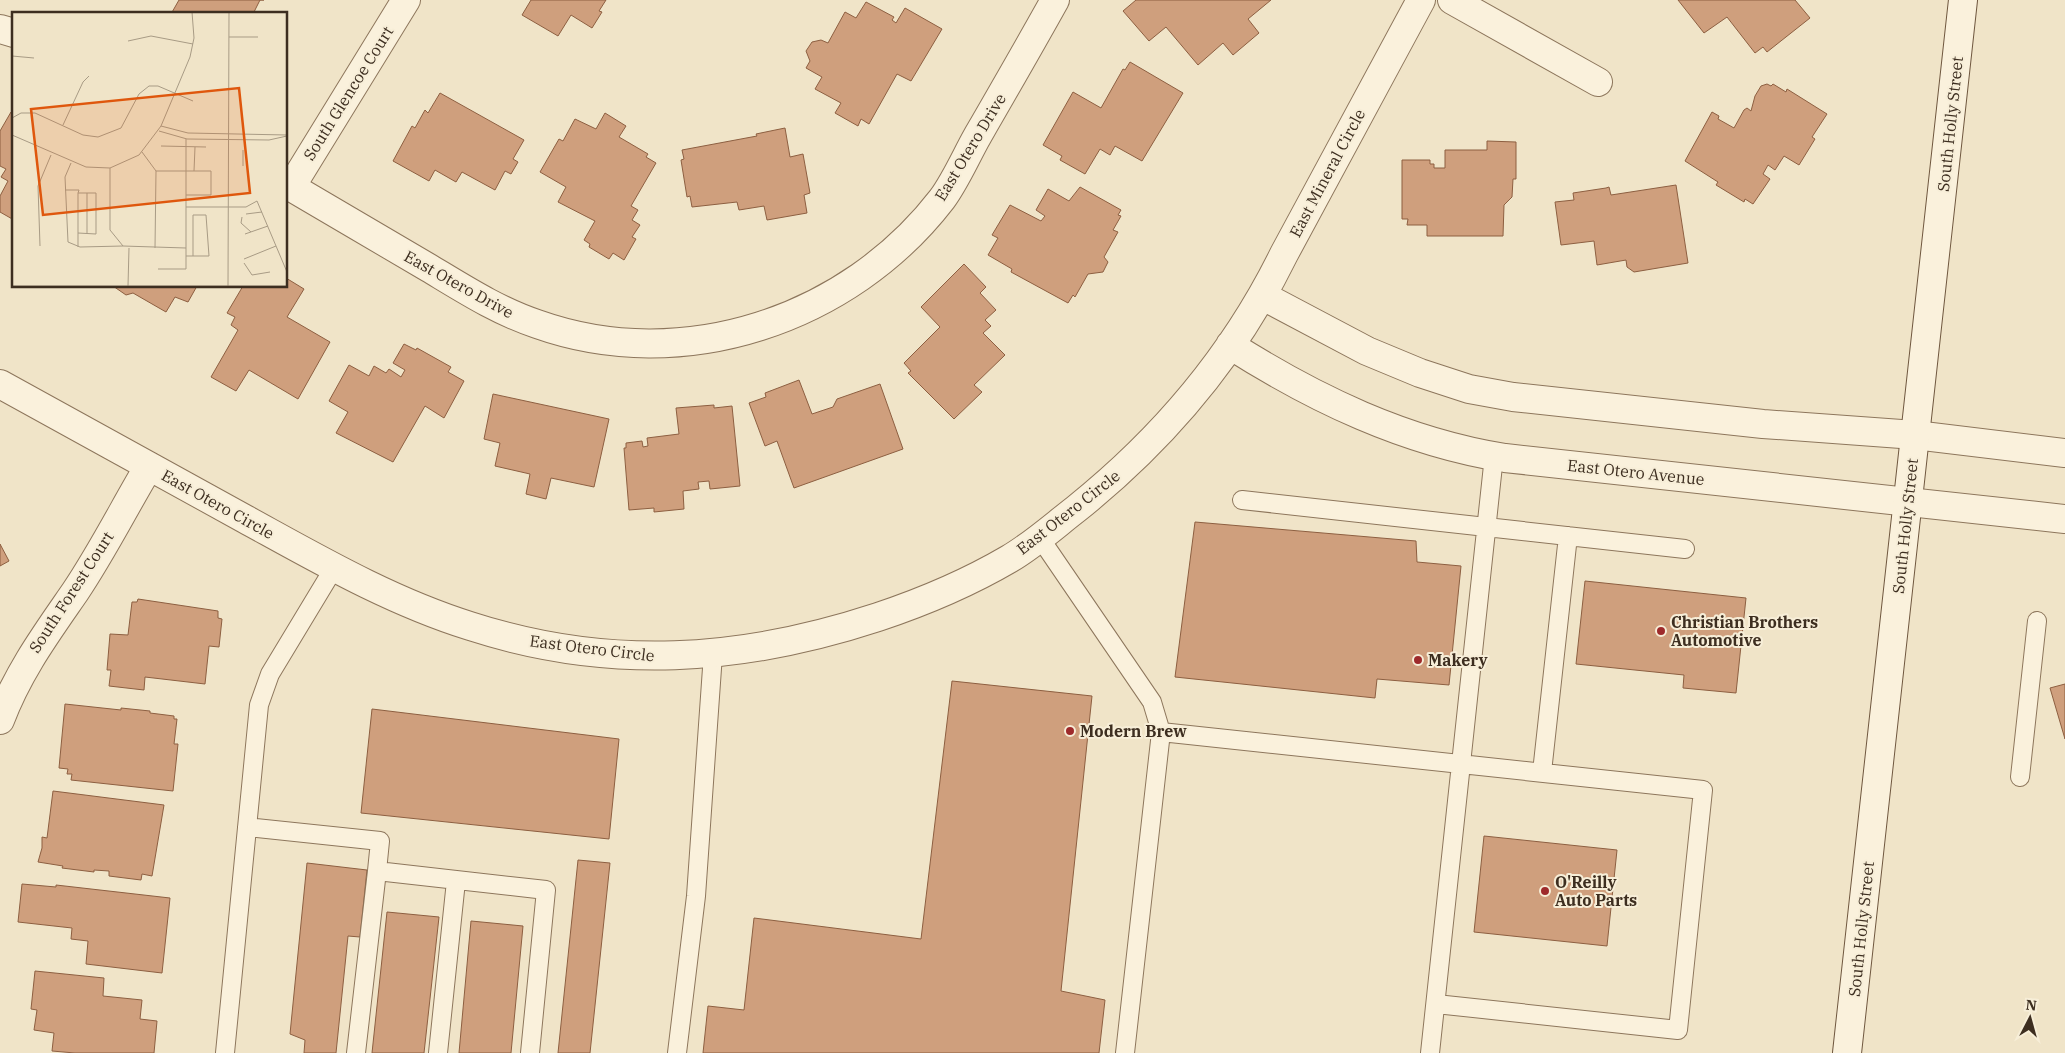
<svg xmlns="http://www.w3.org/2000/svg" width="2065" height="1053" viewBox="0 0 2065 1053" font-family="'IBM Plex Serif',serif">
  <rect width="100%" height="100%" fill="#f0e4c8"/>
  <path fill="#cf9f7d" stroke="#8d5f41" d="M179,0H264H260L253,14H171Z
    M531,0H606L599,11L602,12L592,28L571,15L558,36L522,15Z
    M1136,0H1271L1248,19L1259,33L1233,55L1223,43L1198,65L1166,27L1149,41L1123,11Z
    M1678,0H1795L1810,18L1767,52L1763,47L1755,53L1727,17L1704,33Z
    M866,2L894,17L892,20L896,23L905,8L942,29L911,81L897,74L869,124L861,119L858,126L835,113L841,103L815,89L822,77L806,68L810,61L806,51L812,42L821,40L828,43L845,12L856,18Z
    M1130,62L1183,93L1142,161L1115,146L1110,155L1100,149L1085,174L1060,160L1062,156L1043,145L1073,92L1101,108L1123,69L1125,70Z
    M1767,84L1771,86L1773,84L1786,92L1787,89L1827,114L1812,137L1815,139L1799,165L1784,156L1775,170L1768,165L1763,174L1770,179L1753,204L1745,199L1744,202L1716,185L1718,182L1685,161L1712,112L1719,116L1718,119L1734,128L1744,110L1747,108L1751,111L1755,96L1761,86Z
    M440,93L524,140L513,159L518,162L511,174L505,171L495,190L462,172L456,182L435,170L429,181L393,161L412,126L415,128L425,110L428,113Z
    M11,112L14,113V220L0,212V196L8,181L1,177L6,169L0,166V131Z
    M605,113L626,126L619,137L648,154L646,157L656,163L631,206L638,210L632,220L640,225L632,237L636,239L624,260L613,253L609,259L589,247L590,244L584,240L595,221L558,202L566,187L540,172L559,139L563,141L575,119L596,129Z
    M785,128L790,157L803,154L810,193L804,195L807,213L767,220L764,206L739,210L737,202L692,207L690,196L687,197L681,160L684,159L682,150L757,136L756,134Z
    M1487,141L1516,142V179H1513L1512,197L1504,205L1503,236H1427V225H1407L1408,219H1402V160H1430V164H1434V168H1445V150H1487Z
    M1676,185L1688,263L1634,272L1627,267L1626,260L1597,265L1594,241L1561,245L1555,202L1574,200L1573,193L1606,188L1609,187L1611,195Z
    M1080,187L1121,210L1118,215L1121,216L1113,230L1118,232L1104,257L1108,262L1103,272L1088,274L1075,297L1073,295L1068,303L1011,272L1012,269L988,255L998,238L992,235L1010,205L1041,221L1045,216L1036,210L1048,189L1069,201Z
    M964,264L986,287L980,293L996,310L985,320L991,326L983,333L1005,355L974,385L982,392L954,419L908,373L911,371L904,363L940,327L921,307Z
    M286,278L304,289L287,317L330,342L298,399L249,370L236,391L211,377L238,330L231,325L235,317L227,313L243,286H286Z
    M113,286H197L188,302L175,297L166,312L133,293L126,295Z
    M404,344L416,350L417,348L451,367L448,372L464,381L444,418L425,406L393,462L336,433L348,412L329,401L349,365L369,376L374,366L386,373L389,369L401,377L405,370L393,363Z
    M799,380L812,414L833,407L837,399L880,384L903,449L794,488L777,441L765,446L749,403L766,397L765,393Z
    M493,394L609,419L594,487L551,478L546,499L526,494L530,474L495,466L500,443L484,439Z
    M714,405V408L732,406L740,486L710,489L709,481L698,482L699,489L683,491L684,509L654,512V508L629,510L624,448H626V443L642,441L643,447L648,446L647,438L679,434L676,408Z
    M1195,522L1416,541L1417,562L1461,566L1449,685L1377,679L1375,698L1175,677Z
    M0,544L9,561L0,566Z
    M1585,581L1746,598L1736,693L1683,688L1684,675L1576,664Z
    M138,599L218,611V618L222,619L219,647L209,646L205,684L145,677L144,690L109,686L111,670H107L110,634L128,635L132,602H137Z
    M952,681L1092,696L1061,991L1105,1000L1099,1053H703L708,1006L744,1010L754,918L921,939Z
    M2065,684V739L2050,688Z
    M65,704L121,710V708L150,711V713L174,716V719H177L174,744H178L173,791L71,780L72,774H67L68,769L59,768Z
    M372,709L619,739L609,839L361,813Z
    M53,791L164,805L152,876L142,874L141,880L109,876V871L94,870V872L62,868L63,866L38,862L42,848V837L47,838Z
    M1484,836L1617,850L1607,946L1474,932Z
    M578,860L610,863L590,1053H558Z
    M307,863L367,870L360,937L348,936L336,1053H304L305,1040L290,1034Z
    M22,884L56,887V885L170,898L162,973L86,964L88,941L71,939L72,928L18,922Z
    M387,912L439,917L424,1053H372Z
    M471,921L523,926L511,1053H459Z
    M35,971L104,978L103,996L142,1000L140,1019L157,1021L154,1053H75L52,1051L54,1033L34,1030L37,1010L31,1009Z"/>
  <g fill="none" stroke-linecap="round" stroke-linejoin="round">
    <g stroke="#8d765c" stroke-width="20">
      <path id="service" d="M1242,500L1685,549
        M1040,538L1152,702L1161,732L1703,790L1678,1030L1436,1004
        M1542,772L1568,536
        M2020,777L2037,621
        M247,827L380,841L377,871
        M225,1053L259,705L270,674L334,568
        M356,1053L377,871L546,890L530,1053
        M438,1053L456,881
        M677,1053L696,896L713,654
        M1125,1053L1161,732
        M1430,1053L1494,456"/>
    </g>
    <g stroke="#8d765c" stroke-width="30">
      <path id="minor" d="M1452,0L1598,82
        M0,29L14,33
        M286,184C334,212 381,240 429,268C464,289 498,311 537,324C683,376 849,320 942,199C956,180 966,156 978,135C1004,90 1030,45 1055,0
        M291,187L406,0
        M1263,296L1367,351L1420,373L1469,389L1513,397L1763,424L1915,435L2065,453
        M1230,345C1315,399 1405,442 1505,458L2065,519
        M0,384C82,429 163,474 245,519C318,559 390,601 470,626C609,671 741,662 878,617C923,602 968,583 1009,559C1033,545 1054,526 1076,509C1162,440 1235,354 1284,254L1421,0
        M0,720C18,672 46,634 75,592C102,552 124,508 149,466"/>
    </g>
    <g stroke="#6f573f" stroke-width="30">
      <path id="secondary" d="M1847,1053L1963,0"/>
    </g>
    <use href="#service" stroke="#faf1dc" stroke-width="18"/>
    <use href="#minor" stroke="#faf1dc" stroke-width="28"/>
    <use href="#secondary" stroke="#faf1dc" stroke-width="28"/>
  </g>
  <g fill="#9e2a2b" stroke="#f7eed8" stroke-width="2">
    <circle cx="1661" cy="631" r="5"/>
    <circle cx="1418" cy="660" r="5"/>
    <circle cx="1070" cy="731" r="5"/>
    <circle cx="1545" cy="891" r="5"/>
  </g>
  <g text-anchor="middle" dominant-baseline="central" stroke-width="4" stroke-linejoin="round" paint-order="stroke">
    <g font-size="16" fill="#3d2e20" stroke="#f7eed8">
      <text transform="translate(348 93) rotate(-58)">South Glencoe Court</text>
      <text transform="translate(1950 124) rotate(-84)">South Holly Street</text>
      <text transform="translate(970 147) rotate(-59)">East Otero Drive</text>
      <text transform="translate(1327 173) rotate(-62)">East Mineral Circle</text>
      <text transform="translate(459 284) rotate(29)">East Otero Drive</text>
      <text transform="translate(1636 472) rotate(6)">East Otero Avenue</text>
      <text transform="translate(218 504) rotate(29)">East Otero Circle</text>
      <text transform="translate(1068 512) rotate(-38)">East Otero Circle</text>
      <text transform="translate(1905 526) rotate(-84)">South Holly Street</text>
      <text transform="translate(71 592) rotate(-57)">South Forest Court</text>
      <text transform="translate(592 648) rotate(7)">East Otero Circle</text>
      <text transform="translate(1861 929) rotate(-84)">South Holly Street</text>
    </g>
    <g font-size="16" font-weight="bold" fill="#3d2e20" stroke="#f7eed8" text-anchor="start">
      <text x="1671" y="622">Christian Brothers<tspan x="1671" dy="18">Automotive</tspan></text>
      <text x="1428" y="660">Makery</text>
      <text x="1080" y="731">Modern Brew</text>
      <text x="1555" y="882">O'Reilly<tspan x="1555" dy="18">Auto Parts</tspan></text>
    </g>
  </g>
  <g transform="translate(12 12)">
    <rect width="275" height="275" fill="#f0e4c8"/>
    <path fill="none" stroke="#a89b85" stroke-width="1" d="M217,25H246M116,29L139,24L181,32M0,44L22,46M0,106L9,101H23L71,123L86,125L109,116L127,82L137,74H146L181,89M51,113L71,70L77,64M149,114L176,121L275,123M147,119L175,127L257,128L275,124M0,123L74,155L98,156L127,143L149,114L178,45L182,26L180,0M149,134L194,135M130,140L144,159H199V183H174M59,151L53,165L56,230L68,235L111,234M231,154V138M98,156V218L111,234L174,236M182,159L183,135M53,178H67L66,181M75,181V221M174,195H234L245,189L275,260M234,202L250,200M230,205L229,211L239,220M233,222L256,214M28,234L26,174L39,143M66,235V181H84V222L66,221M143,236L144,159M174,244H197L194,203H181V244M232,247L264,234M232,251L240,263L258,260M146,257H174V127M0,274H275M116,274L117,236M216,275L217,0"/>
    <path fill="#df570d" fill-opacity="0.15" stroke="#df570d" stroke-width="2.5" d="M227,76L238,181L31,203L19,97Z"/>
    <rect width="275" height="275" fill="none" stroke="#3d2e20" stroke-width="2.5"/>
  </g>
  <g transform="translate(2030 1018) rotate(6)" stroke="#f7eed8" stroke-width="4" paint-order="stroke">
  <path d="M0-4L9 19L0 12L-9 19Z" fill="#3d2e20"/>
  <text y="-8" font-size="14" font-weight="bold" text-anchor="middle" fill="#3d2e20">N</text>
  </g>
</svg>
